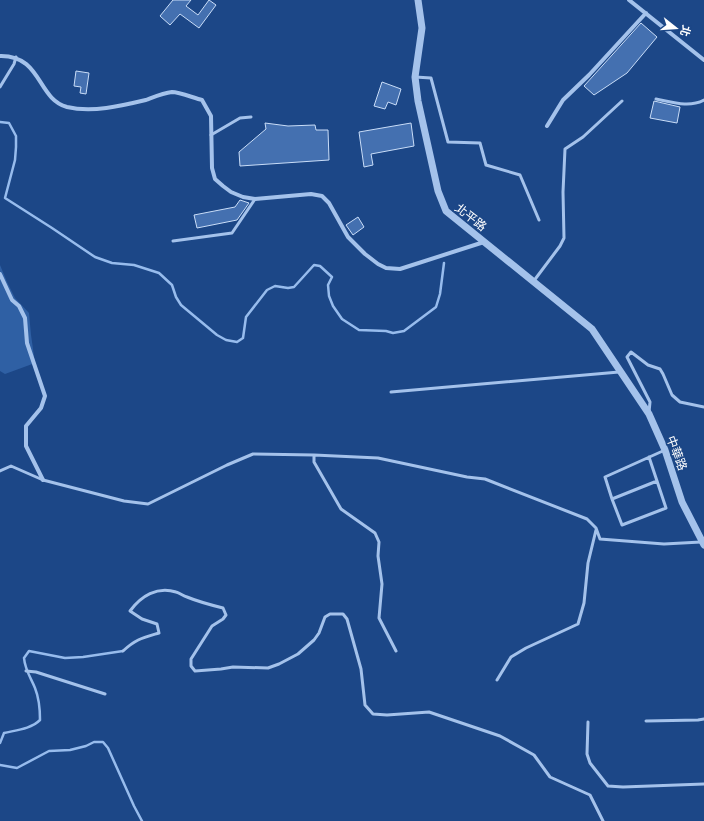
<svg xmlns="http://www.w3.org/2000/svg" width="704" height="821" viewBox="0 0 704 821" font-family="Cabin,'Noto Sans TC',sans-serif">
  <rect width="100%" height="100%" fill="#1c4787"/>
  <path fill="#2f60a4" d="M0,265L7,282L15,298L29,313L31,335L35,363L5,374L0,371Z"/>
  <g fill="none" stroke-linecap="round" stroke-linejoin="round">
    <path stroke="#97bced" stroke-width="2.5" d="M0,122L9,123L16,136V147L15,160L5,198L52,228L95,257L112,263L134,265L159,273L172,285L176,297L181,305L217,335L226,340L237,342L243,338L246,317L267,290L275,286L288,288L294,287L314,265L320,266L332,277L328,285L329,296L333,306L342,319L359,330L386,331L393,333L404,331L436,307L440,294L444,263
      M0,743L4,733C17,730 31,729 40,720C40,709 39,698 35,688C31,678 25,670 24,658L29,651L65,658L83,657L123,651
      M0,765L17,768L49,751L70,750L86,746L94,742H103L108,748L134,806L142,821"/>
  </g>
  <path fill="#4470b0" stroke="#c9ddf8" d="M173,0H191L186,6L198,15L209,0L216,5L199,28L180,14L170,25L160,16Z
    M641,23L657,37L627,73L594,95L584,86Z
    M76,71L89,73L86,94L80,93L81,87L74,86Z
    M382,82L401,89L396,105L388,102L385,109L374,106Z
    M654,101L680,107L677,123L650,118Z
    M265,123L288,126L315,125L316,130H328L329,160L240,166L239,152L266,129Z
    M411,123L414,146L371,154L373,165L364,167L359,132Z
    M240,200L249,203L237,220L197,228L194,215L235,207Z
    M358,217L364,227L353,235L346,225Z"/>
  <g fill="none" stroke-linecap="round" stroke-linejoin="round">
    <path stroke="#a4c2eb" stroke-width="3" d="M415,77L431,78L448,142L480,143L486,165L520,175L539,220
      M0,87L14,64L16,57
      M656,99C672,102 689,108 704,100
      M211,135L240,118L251,117
      M173,241L232,233L255,199
      M533,282L560,246L564,238L563,192L565,149L583,137L622,101
      M391,392L619,372
      M649,412L650,402L627,357L631,352L648,365L660,369L663,374L672,395L680,402L704,407
      M314,455V462L341,509L375,533L379,542L378,556L382,584L379,618L396,651
      M649,457L657,481L612,499L605,477L665,450
      M0,471L11,466L43,480L124,501L148,504L227,465L253,454L314,455L378,458L467,477L485,479L587,519L596,528L600,539L664,544L701,542
      M612,499L622,525L666,508L657,481
      M123,651C136,639 142,638 159,633L157,624L142,619L130,611C141,596 157,586 176,592C180,593 183,596 187,597C199,602 211,605 223,608L226,615L223,619L212,626L191,659V666L195,671L221,669L233,667L268,668L279,664L298,654L314,640L319,633L325,617L330,614H343L347,619L361,669L365,705L373,714L387,715L429,712L500,736L534,755L550,777L590,795L603,821
      M26,671L36,672L105,694
      M497,680L511,657L526,648L578,624L584,603L588,563L596,530
      M646,721L698,720L704,719
      M588,722L587,754L590,763L608,786L623,787L704,784"/>
    <path stroke="#a4c2eb" stroke-width="4" d="M629,0L704,60
      M0,56C42,55 37,99 67,107C92,113 121,106 146,100C154,97 163,93 172,92C179,92 194,98 202,100L211,116L212,168L215,179L223,186L231,192L243,197L255,199L311,194L322,196L329,203L348,237L365,254L378,264L386,268L400,269L484,242
      M547,126L563,100L589,75L646,13
      M0,274L12,300L19,306L25,318L27,343L45,396L41,408L26,426V446L43,480"/>
    <path stroke="#a4c2eb" stroke-width="7" d="M418,0L422,28L415,77L418,101L438,191L446,211L592,329L649,414L665,450L682,502L704,545"/>
  </g>
  <g text-anchor="middle" dominant-baseline="central" stroke-width="3.5" stroke-linejoin="round" paint-order="stroke">
    <g font-size="12" fill="#fff" stroke="#1c4787">
      <text transform="translate(471 217) rotate(38)">北平路</text>
      <text transform="translate(677 453) rotate(69)">中華路</text>
    </g>
  </g>
  <g transform="translate(676 28) rotate(107)" stroke="#1c4787" stroke-width="3" paint-order="stroke">
  <path d="M0-3L7 15L0 10L-7 15Z" fill="#ffffff"/>
  <text y="-6" font-size="11" font-weight="bold" text-anchor="middle" fill="#ffffff">北</text>
  </g>
</svg>
